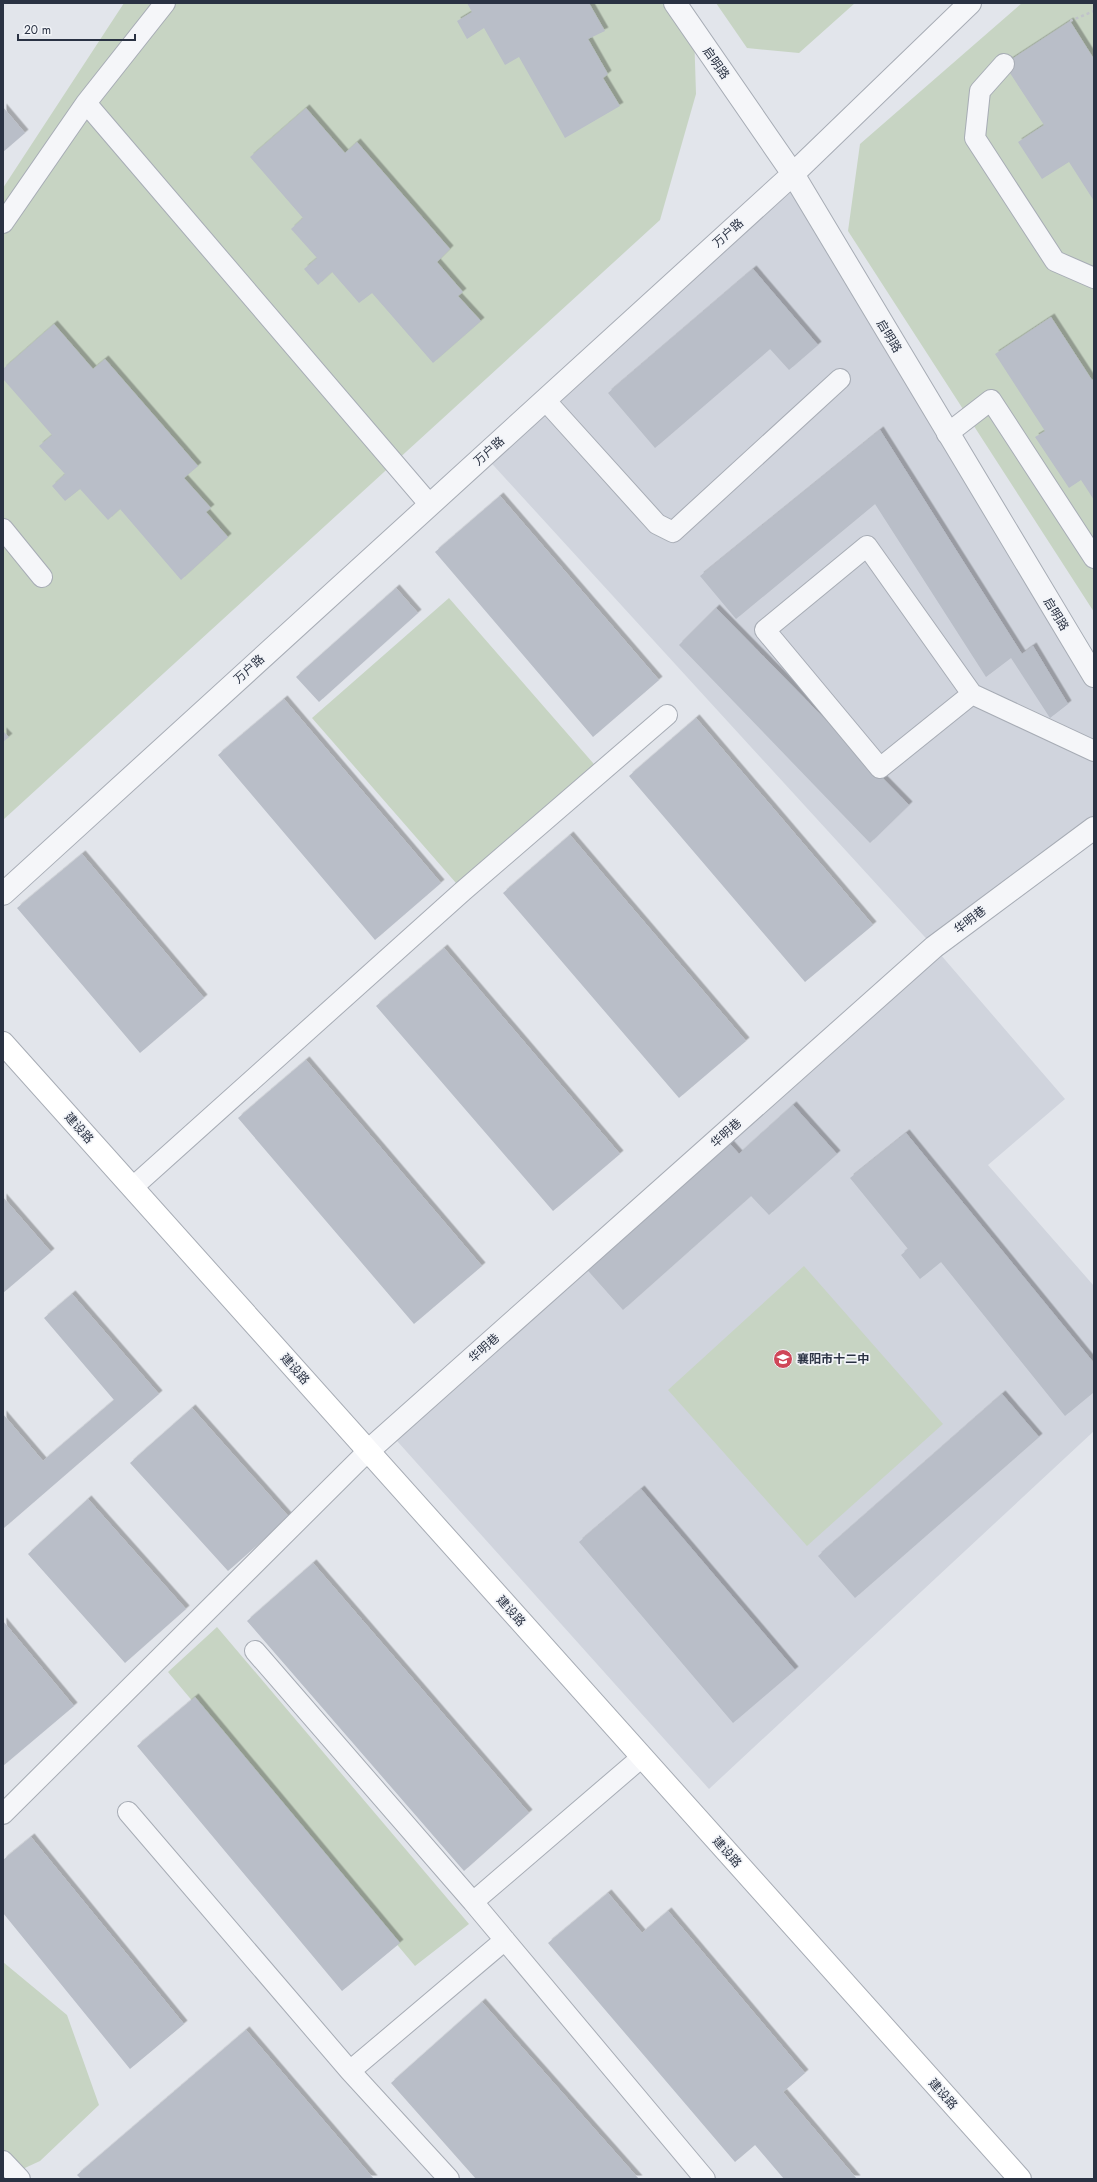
<svg xmlns="http://www.w3.org/2000/svg" width="1097" height="2182" viewBox="0 0 1097 2182" font-family="Jost,'Noto Sans SC',sans-serif">
  <defs>
    <filter id="shadow"><feDropShadow dx="3.5" dy="-3.5" stdDeviation="0" flood-color="#0004"/></filter>
  </defs>
  <rect width="100%" height="100%" fill="#e2e5eb"/>
  <path fill="#d0d4dd" d="M793,174L1094,676V828L934,947L1065,1099L988,1165L1094,1286V1431L709,1789L389,1432L934,947L484,455Z"/>
  <path fill="#c7d4c3" d="M124,3H675L694,31L696,94L660,220L3,820V188Z
    M716,3H855L799,53L747,48Z
    M1022,3H1094V612L848,231L860,144Z
    M449,598L600,771L463,891L312,718Z
    M804,1266L943,1424L807,1546L668,1390Z
    M217,1627L469,1924L415,1966L168,1672Z
    M3,1962L67,2015L99,2105L40,2161L14,2173L3,2161Z"/>
  <path fill="#b9bec8" filter="url(#shadow)" d="M467,3H589L605,31L588,39L608,74L603,78L620,106L565,138L519,57L505,65L484,28L467,39L457,21L472,12Z
    M1070,21L1094,59V201L1069,162L1042,179L1018,142L1044,125L1004,64Z
    M3,107L25,133L3,152Z
    M306,108L345,153L357,142L450,249L437,262L463,292L458,296L481,321L433,363L372,293L359,303L332,272L318,285L304,269L317,258L291,229L303,218L250,157Z
    M753,269L818,345L789,370L770,349L655,448L608,393Z
    M1051,317L1092,380L1094,379V500L1081,480L1069,488L1035,437L1045,431L995,354Z
    M54,324L93,369L105,359L198,466L184,478L211,508L206,512L228,537L181,580L120,509L108,520L80,489L65,501L52,486L65,474L39,446L52,435L3,379V369Z
    M880,430L1022,654L1033,646L1068,704L1050,718L1011,658L986,677L875,504L736,619L700,576Z
    M500,496L659,680L593,737L435,552Z
    M396,588L418,613L319,702L296,677Z
    M716,608L909,805L870,843L679,645Z
    M284,699L441,883L375,940L218,755Z
    M696,718L873,925L805,982L629,776Z
    M3,731L9,737L3,742Z
    M570,835L746,1041L679,1098L503,893Z
    M82,854L204,998L140,1053L17,908Z
    M444,948L620,1154L553,1211L376,1006Z
    M306,1060L482,1266L414,1324L238,1118Z
    M793,1105L837,1154L769,1215L751,1196L623,1310L582,1264L724,1137L739,1154Z
    M906,1133L1094,1363V1392L1065,1416L941,1262L920,1279L901,1255L908,1249L850,1178Z
    M3,1197L51,1252L3,1293Z
    M72,1294L159,1394L4,1528L3,1414L43,1461L114,1400L44,1318Z
    M1002,1394L1039,1437L855,1598L818,1556Z
    M192,1408L289,1517L228,1571L130,1463Z
    M641,1489L795,1670L733,1723L579,1542Z
    M88,1499L186,1609L125,1663L28,1554Z
    M313,1563L529,1813L464,1871L247,1621Z
    M3,1621L74,1706L3,1766Z
    M195,1697L400,1943L342,1991L137,1746Z
    M31,1837L184,2024L130,2069L3,1913V1860Z
    M608,1893L642,1933L668,1911L805,2073L783,2092L857,2179H784L755,2145L735,2162L548,1943Z
    M482,2002L639,2179H476L391,2083Z
    M246,2030L374,2179H81L77,2175Z"/>
  <g fill="none" stroke-linecap="round" stroke-linejoin="round">
    <g stroke="#a7acb5" stroke-width="22">
      <path id="lane" d="M1004,64L980,91L975,138L1055,261L1094,278
        M86,103L430,505
        M3,223L86,103L165,3
        M545,400L657,524L673,532L840,379
        M947,434L991,400L1094,558
        M3,529L42,577
        M972,694L880,768L765,630L867,546L972,694L1094,751
        M133,1187L463,891L667,715
        M255,1651L473,1902
        M642,1757L473,1902L705,2179
        M128,1812L350,2071
        M3,1814L368,1451
        M3,2161L20,2179
        M449,2179L350,2071L505,1940"/>
    </g>
    <g stroke="#a7acb5" stroke-width="24">
      <path id="street" d="M675,3L793,174L1094,676
        M3,894L793,174L970,3
        M368,1451L934,947L1094,828"/>
    </g>
    <g stroke="#a7acb5" stroke-width="24">
      <path id="secondary" d="M3,1043L1020,2179"/>
    </g>
    <path stroke="#c0c3ca" stroke-width="2.5" stroke-dasharray="3 3" stroke-linecap="butt" d="M1070,21L1094,11"/>
    <use href="#lane" stroke="#f5f6f9" stroke-width="20"/>
    <use href="#street" stroke="#f5f6f9" stroke-width="22"/>
    <use href="#secondary" stroke="#fff" stroke-width="22"/>
  </g>
  <defs>
    <g id="school-disc" transform="scale(1)"><circle r="9.5" fill="#cf4758" stroke="#f2f4f8"/><path d="M0-5L7-2L0 1L-7-2ZM-4 1L0 2.5L4 1V4Q0 6-4 4Z" fill="#fff"/></g>
  </defs>
  <g fill-rule="evenodd">
    <use href="#school-disc" x="783" y="1359"/>
  </g>
  <g text-anchor="middle" dominant-baseline="central" stroke-width="3.5" stroke-linejoin="round" paint-order="stroke">
    <g font-size="12" fill="#2a3243" stroke="#f2f4f8">
      <text transform="translate(716 63) rotate(55)">启明路</text>
      <text transform="translate(728 233) rotate(-42)">万户路</text>
      <text transform="translate(889 336) rotate(59)">启明路</text>
      <text transform="translate(489 451) rotate(-42)">万户路</text>
      <text transform="translate(1056 614) rotate(59)">启明路</text>
      <text transform="translate(249 669) rotate(-42)">万户路</text>
      <text transform="translate(970 920) rotate(-37)">华明巷</text>
      <text transform="translate(79 1128) rotate(48)">建设路</text>
      <text transform="translate(726 1133) rotate(-42)">华明巷</text>
      <text transform="translate(484 1348) rotate(-42)">华明巷</text>
      <text transform="translate(295 1369) rotate(48)">建设路</text>
      <text transform="translate(511 1611) rotate(48)">建设路</text>
      <text transform="translate(727 1852) rotate(48)">建设路</text>
      <text transform="translate(943 2094) rotate(48)">建设路</text>
    </g>
    <g font-size="12" font-weight="bold" fill="#2a3243" stroke="#f2f4f8" text-anchor="start">
      <text x="797" y="1359">襄阳市十二中</text>
    </g>
  </g>
  <rect width="1097" height="2182" fill="none" stroke="#2a3243" stroke-width="8"/>
  <path d="M18 34v6h117v-6" fill="none" stroke="#2a3243" stroke-width="2"/>
  <text x="24" y="34" font-size="12" fill="#2a3243" stroke="#f2f4f8" stroke-width="3" paint-order="stroke">20 m</text>
</svg>
